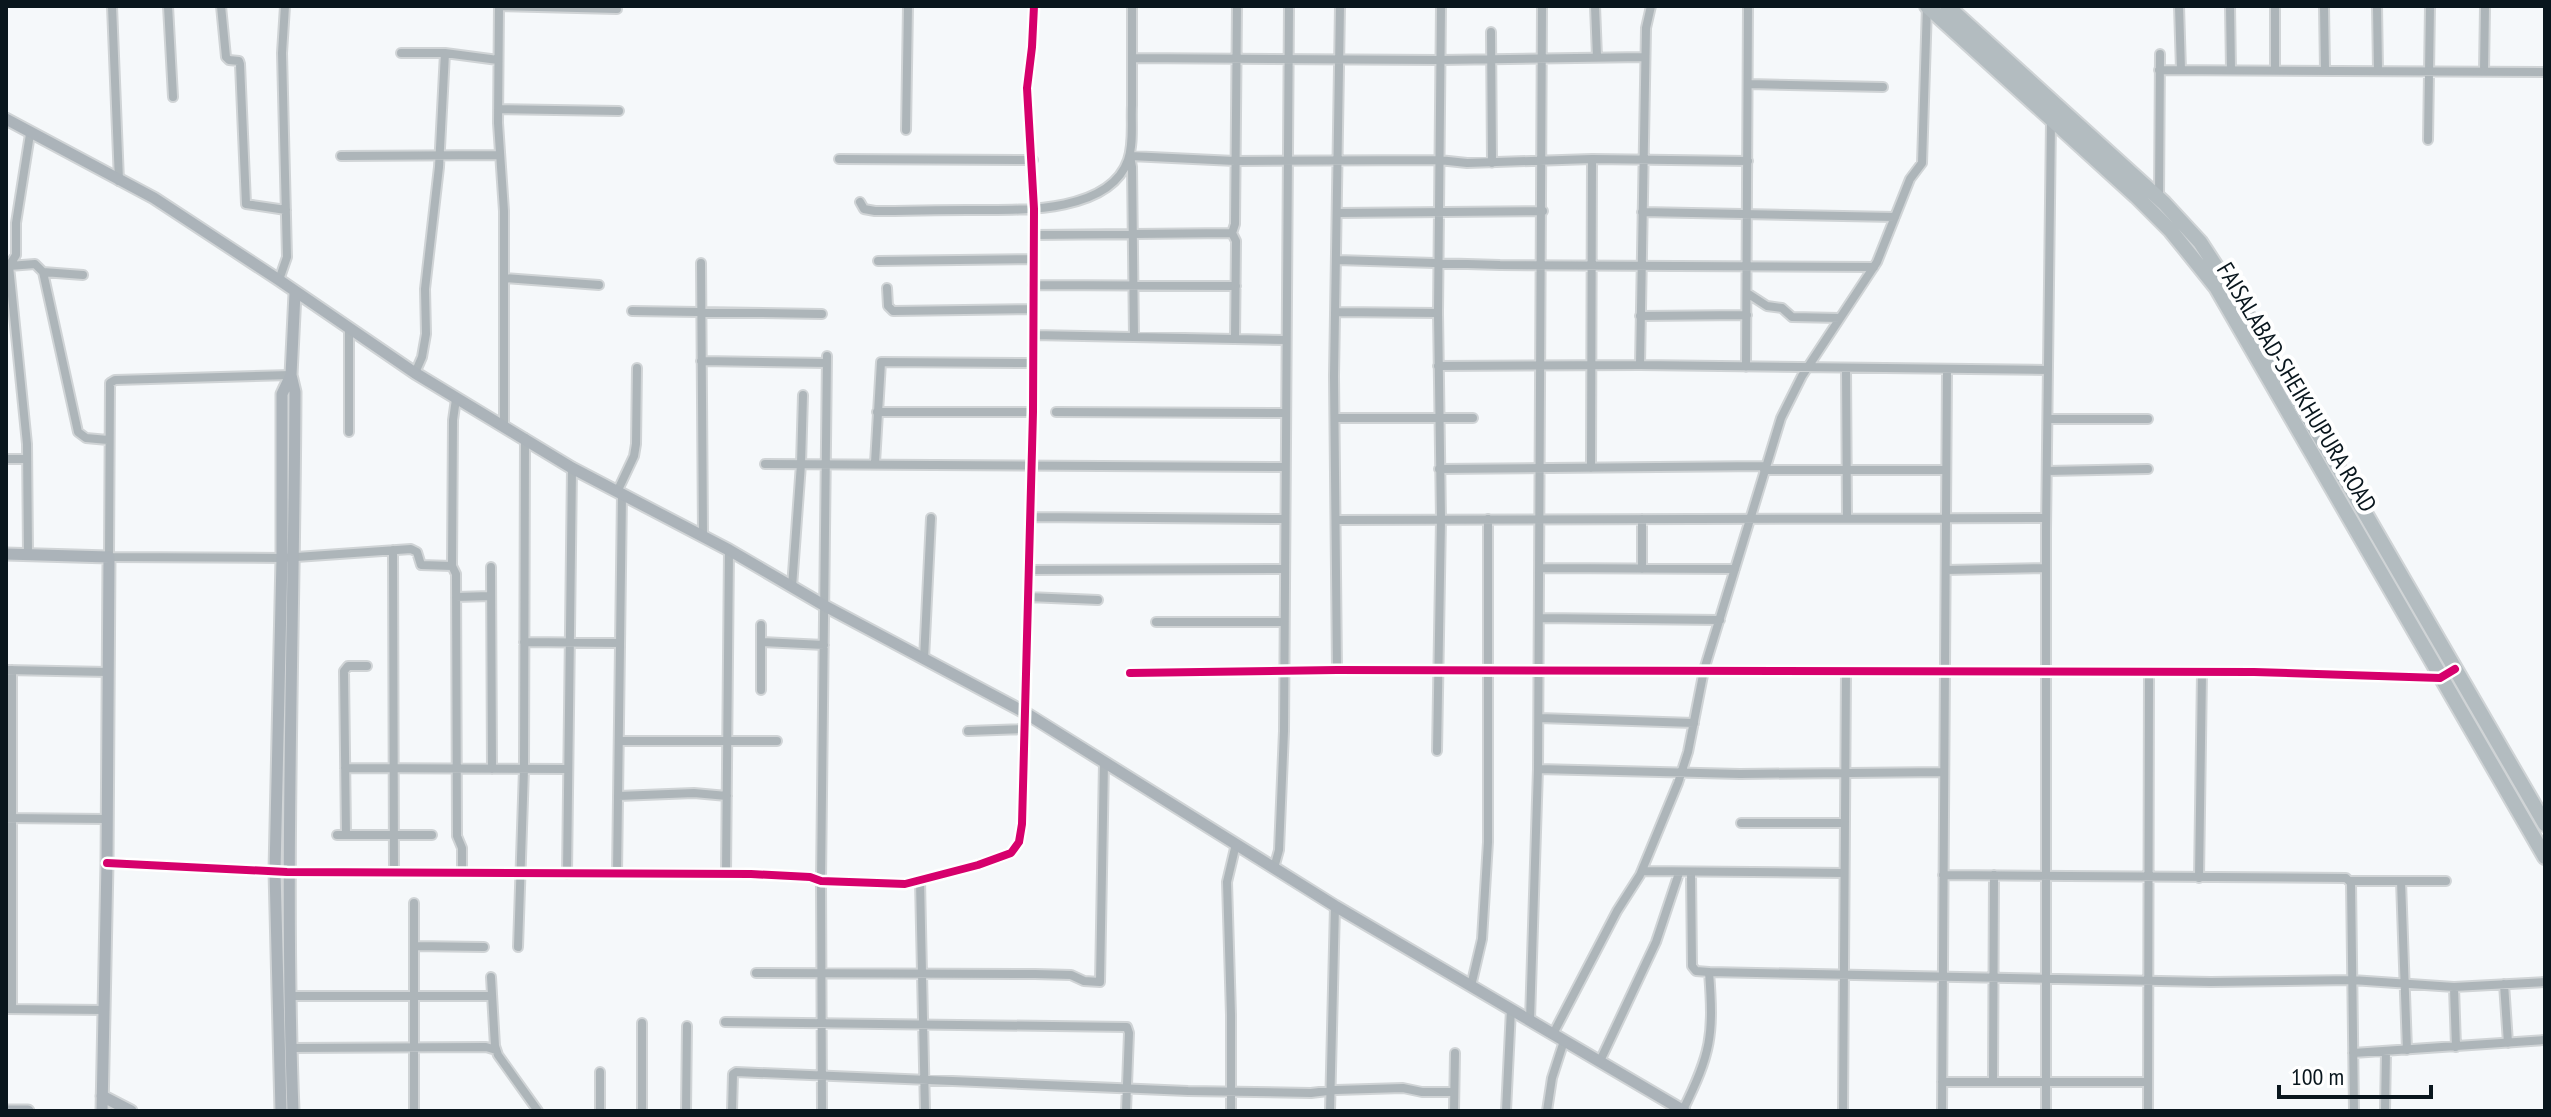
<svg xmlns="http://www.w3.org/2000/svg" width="2551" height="1117" viewBox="0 0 2551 1117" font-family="'PT Sans Narrow',sans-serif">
  <rect width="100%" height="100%" fill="#f5f8fa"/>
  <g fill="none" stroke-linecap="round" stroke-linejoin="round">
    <g stroke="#d0d4d6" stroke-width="12">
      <path id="street" d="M112,6L119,181
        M168,6L173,97
        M221,6L226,57L229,60L239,61L240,64L246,204L286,210
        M499,6L498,123L504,211V426
        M499,6L617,9
        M1595,6L1597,57
        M2179,6L2181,70
        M2230,6L2231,70
        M2324,6L2325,70
        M2377,6L2378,70
        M1491,32L1492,163
        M401,53H445L498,60
        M1132,58L1440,60L1645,57
        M2159,70L2545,72
        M2275,70V6
        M2484,71L2485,6
        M1748,84L1883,87
        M498,109L619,111
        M906,130L908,6
        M2428,140L2430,6
        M341,156L499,155
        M839,159L1033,160
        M2159,198L2160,54
        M860,202L864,209L875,211C906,211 937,210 967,210C1013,210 1109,215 1128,160C1134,143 1131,122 1132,105C1132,72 1132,39 1132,6
        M1642,212L1895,217
        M1338,213L1543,211
        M1034,235L1232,233
        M1337,260L1500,265L1874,267
        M878,261L1033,259
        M701,263L703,536
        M9,266L35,264L43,272L78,432L86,438L108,440
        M43,272L83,275
        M504,278L599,285
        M279,280L287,257L282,53L285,6
        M1033,285L1236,286
        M887,288L888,306L893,311L1033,309
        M1747,293L1767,306L1782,308L1792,317L1840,318
        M632,311L822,314
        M1336,312L1438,313
        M1640,316L1747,315
        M1033,335L1285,340
        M1134,337L1132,167L1130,156L1235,161L1439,160L1467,163L1592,159L1748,161
        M1235,339L1236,241L1232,233L1235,224L1237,6
        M701,361L827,363
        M1640,365L1646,28L1651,6
        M1438,366L1640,365L2048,370
        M1746,367L1748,6
        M1846,368L1847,518
        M415,373L422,357L426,334L425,289L439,167L445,53
        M291,375L115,380L110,383L109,557L282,558L411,549L417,552L421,565L452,566L456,574L457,836L462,848V873
        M877,412H1033
        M1056,412L1285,413
        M1335,418H1473
        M2048,419H2148
        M349,432V329
        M6,459H26
        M875,463L881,362L1033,363
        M765,464L1285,467
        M1591,468L1592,159
        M1439,469L1765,466
        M1764,470H1945
        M2047,471L2148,469
        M617,492L634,456L636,444L637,368
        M1031,517L1285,519
        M1337,520L2046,518
        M393,550L394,872
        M28,553L27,444L9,266L16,255V223L30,134
        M452,566L453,420L456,399
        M491,567L492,769
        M1541,568L1735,569
        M1642,569V519
        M1029,570L1284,569
        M1946,570L2046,568
        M792,587L801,464L803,395
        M456,597L491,596
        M1028,597L1098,600
        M1540,618L1720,620
        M1156,622H1284
        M524,642L620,643
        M761,642L824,645
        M924,659L931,518
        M6,670L108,672
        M1337,670L1334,376L1340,6
        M1130,673L1337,670L2254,672L2440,678L2455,669
        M761,690V625
        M1539,718L1694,723
        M968,731L1024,729
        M619,741H777
        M1437,751L1441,519L1438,313L1441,6
        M345,768L568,769
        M1538,769L1740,774L1944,772
        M618,796L694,793L727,796
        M6,818L105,819
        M1741,823H1845
        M337,835H432
        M346,835L344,671L348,666H367
        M107,863L287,872L751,874L810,877L821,881L905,884L978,865L1011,853L1019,842L1022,824L1033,412L1034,209L1027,88L1032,47L1034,6
        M1274,868L1279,850L1284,731L1289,6
        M1642,871L1844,873
        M1691,873L1692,966L1696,971L1709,972
        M567,874L572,468
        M617,874L622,494
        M726,874L729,550
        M1943,875L2346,878L2351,883L2354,1111
        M2199,878L2202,673
        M920,881L925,1111
        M2350,881H2446
        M2401,881L2407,1050
        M414,946L484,947
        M518,947L524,769L525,438
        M756,973L1035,974L1071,975L1084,981L1100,982L1104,762
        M491,977L495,1046L498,1055L538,1111
        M2504,984L2508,1043
        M1471,986L1482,939L1488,842V519
        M2454,987L2456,1047
        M289,996H492
        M6,1009L104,1010
        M12,1009V670
        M1530,1020L1538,769L1542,6
        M725,1022L1127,1027L1129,1033L1126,1111
        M1553,1034L1617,911L1640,875L1678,783L1688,752L1704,670L1781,418L1802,376L1877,262L1910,179L1922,163L1927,6
        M291,1048L486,1047L496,1050
        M2353,1053L2545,1040
        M1600,1061L1656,942L1679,873
        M600,1072V1111
        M1942,1082H2148
        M1993,1082L1994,875
        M1683,1110C1711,1053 1714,1036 1709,972L2211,982L2352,980L2454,987L2545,982
        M414,1111V903
        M642,1111V1023
        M686,1111L687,1026
        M732,1111L733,1074L736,1072L1188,1091L1311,1093L1336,1090L1403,1088L1422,1092H1454
        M822,1111L821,881L827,356
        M1231,1111V1015L1227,882L1236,844
        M1330,1111L1335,906
        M1454,1111L1455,1053
        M1506,1111L1511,1009
        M1547,1111L1552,1078L1564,1041
        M1843,1111L1846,672
        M1942,1111L1947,369
        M2046,1111V530L2051,120
        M2148,1111L2149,673
        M2385,1111L2386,1051"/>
    </g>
    <g stroke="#d0d4d6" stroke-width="15">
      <path id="secondary" d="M6,119L154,198L279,280L415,373L572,468L729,550L825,606L1024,712L1335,906L1684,1111
        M6,554L109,557L107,863L102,1111
        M102,1096L131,1111
        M6,1111H28
        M281,1111L275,871L282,558V394L291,375
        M293,1111C284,871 294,632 295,392L291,375L295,293"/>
    </g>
    <g stroke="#d0d4d6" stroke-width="18">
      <path id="highway" d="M1927,6L2136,196L2171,231L2216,287L2545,857
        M1947,6L2164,203L2200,242L2243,308L2351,489L2545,824"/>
    </g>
    <use href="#street" stroke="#adb5b9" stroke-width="8"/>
    <use href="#secondary" stroke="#abb3b9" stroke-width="11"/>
    <use href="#highway" stroke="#b3bcc0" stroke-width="14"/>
    <g stroke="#fff" stroke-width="13">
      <path id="cycleway" d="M1130,673L1337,670L2254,672L2440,678L2455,669
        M107,863L287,872L751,874L810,877L821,881L905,884L978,865L1011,853L1019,842L1022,824L1033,412L1034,209L1027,88L1032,47L1034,6"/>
    </g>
    <use href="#cycleway" stroke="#d6006c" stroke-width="8"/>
  </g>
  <g text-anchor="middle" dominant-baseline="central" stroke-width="8" stroke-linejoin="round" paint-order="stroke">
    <g font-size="24" fill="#09161d" stroke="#fff">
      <text transform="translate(2297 387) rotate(59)">FAISALABAD-SHEIKHUPURA ROAD</text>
    </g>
  </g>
  <rect width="2551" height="1117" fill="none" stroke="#09161d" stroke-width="16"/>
  <path d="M2279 1085v12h152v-12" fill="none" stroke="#09161d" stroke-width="4"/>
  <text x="2291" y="1085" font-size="24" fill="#09161d" stroke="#ffffff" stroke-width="6" paint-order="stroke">100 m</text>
</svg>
